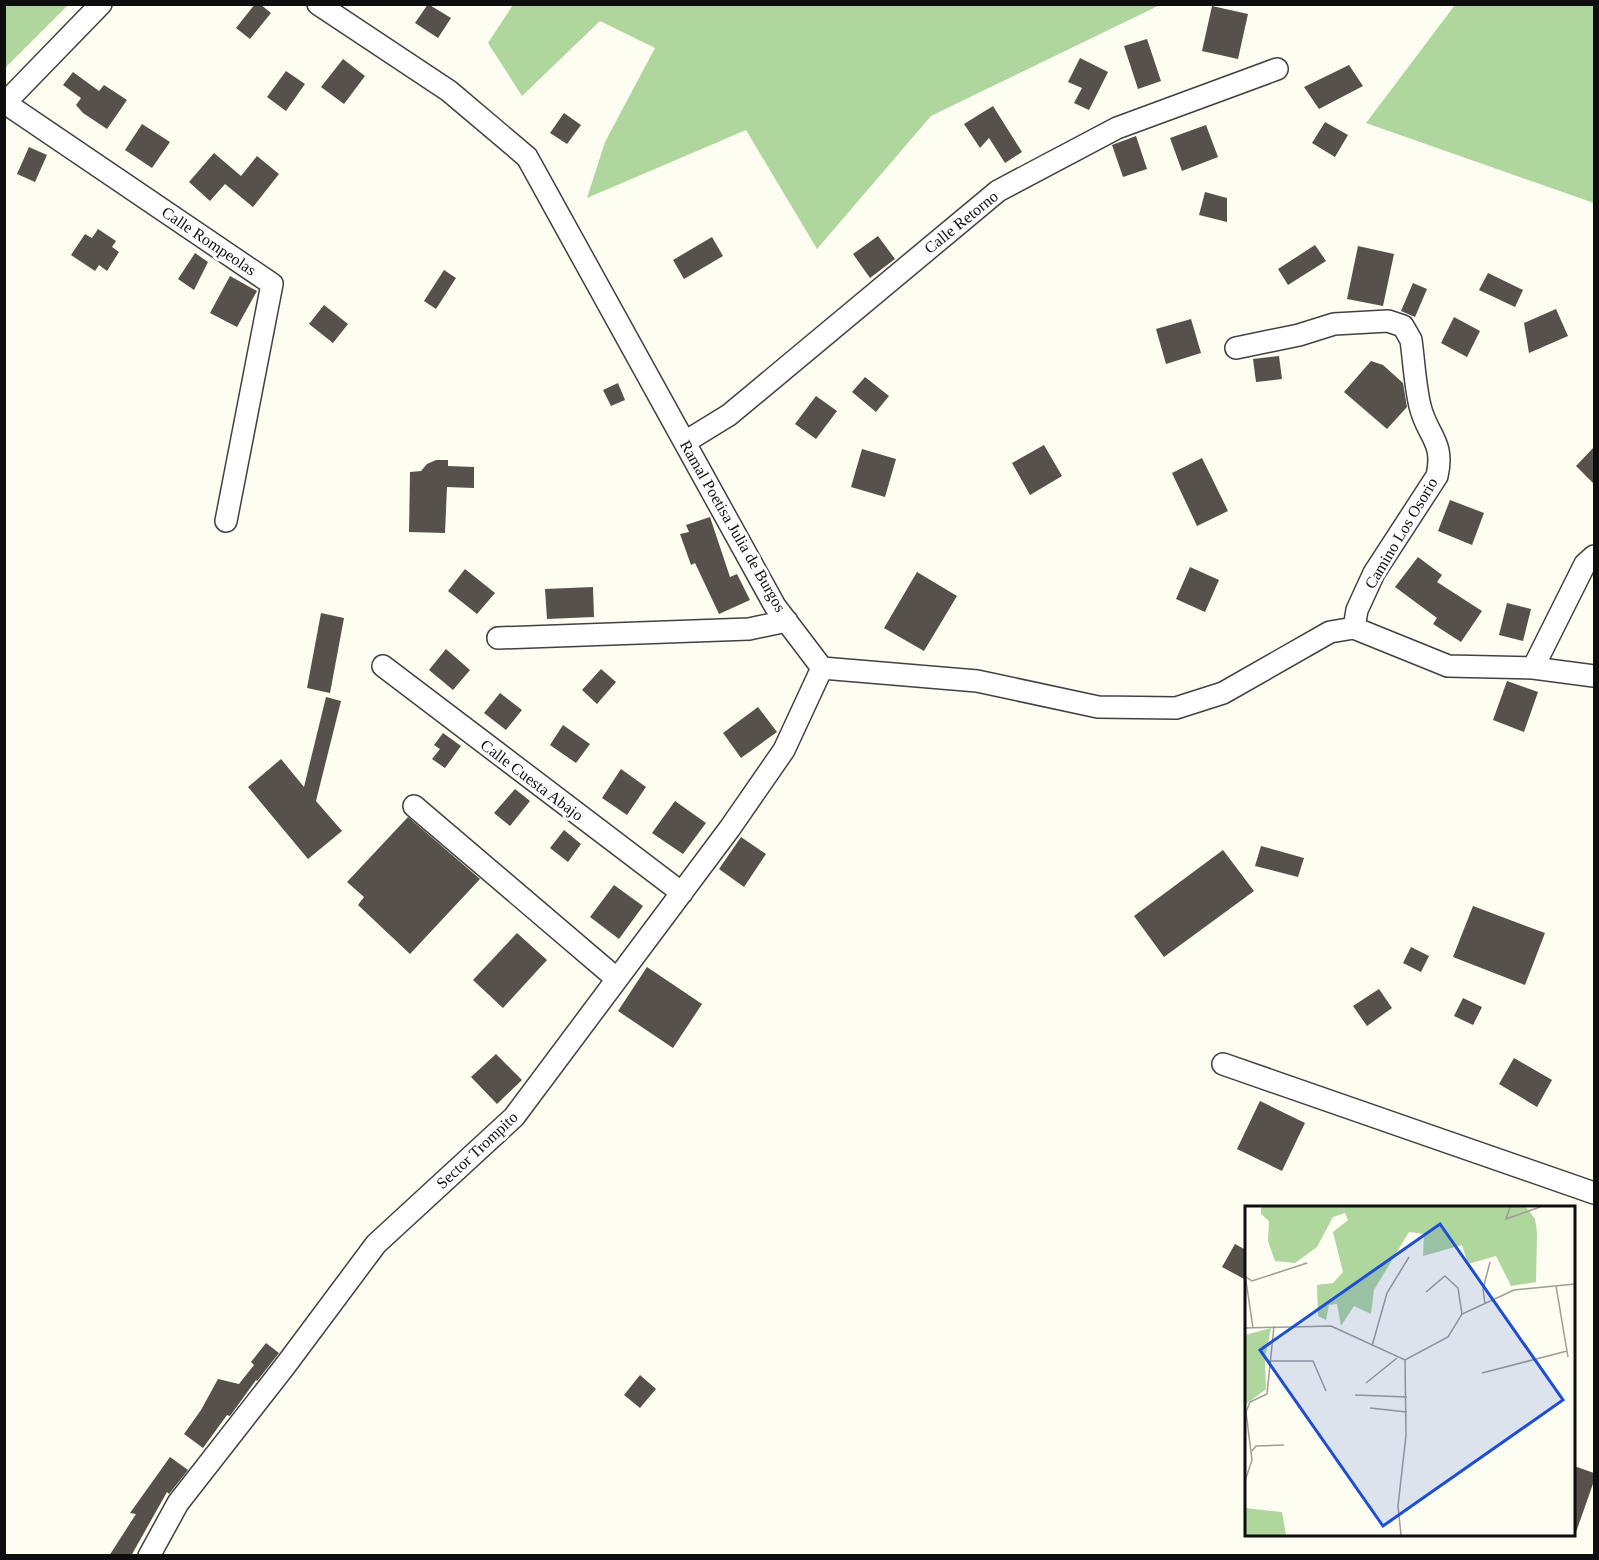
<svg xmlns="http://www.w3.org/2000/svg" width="1599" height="1560" viewBox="0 0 1599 1560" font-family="Georgia,serif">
  <rect width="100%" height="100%" fill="#fefdf1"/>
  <path fill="#afd69c" d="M5,4L68,5L5,68L4,5Z
    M513,5V4L1160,5L931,116L817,249L746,130L587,198L605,142L655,48L600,21L522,96L488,43Z
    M1455,5H1594V203L1366,123Z"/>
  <path fill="#56514b" d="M255,4H260L271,13L250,39L236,28Z
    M428,4L451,18L438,38L415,23Z
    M1212,6L1248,14L1238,59L1202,51Z
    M1147,39L1161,81L1138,89L1124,46Z
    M1080,58L1108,72L1089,110L1074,103L1082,88L1068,82Z
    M343,59L365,76L344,104L321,87Z
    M1349,65L1363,86L1319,109L1304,87Z
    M286,71L305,84L286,111L267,97Z
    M73,72L99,91L104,85L127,100L107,129L83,113L76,105L81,98L63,85Z
    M993,106L1022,152L1005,163L989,138L980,148L964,124Z
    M564,113L581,125L567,144L550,133Z
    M1325,122L1348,135L1335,157L1312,143Z
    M142,124L170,142L152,168L125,150Z
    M1206,125L1218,157L1182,171L1170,138Z
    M1136,136L1147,169L1123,177L1112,145Z
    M29,147L47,155L35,182L17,174Z
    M214,153L241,176L257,156L279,174L253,207L225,184L210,201L189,182Z
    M1205,192L1227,198V222L1199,215Z
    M98,229L116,241L112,247L119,252L107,271L99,265L95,271L71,255L85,234L92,238Z
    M878,236L895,259L870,278L853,254Z
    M712,237L723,256L684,279L673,260Z
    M1315,245L1326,261L1288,285L1278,269Z
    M1358,246L1394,254L1383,306L1347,299Z
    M195,253L208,262L194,290L178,279Z
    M444,270L456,278L436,309L424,301Z
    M1488,273L1523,290L1515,307L1479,290Z
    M230,276L257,291L237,327L210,313Z
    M1413,283L1427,289L1415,317L1401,311Z
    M324,305L348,324L333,343L309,324Z
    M1556,309L1568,336L1529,353L1524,323Z
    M1454,317L1480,331L1467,357L1441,343Z
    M1191,319L1201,353L1166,364L1156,329Z
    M1279,356L1282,379L1256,382L1253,359Z
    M1371,361L1383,365L1403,383L1407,407L1387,429L1344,392Z
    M865,377L889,396L876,412L852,392Z
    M618,383L625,400L611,406L603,390Z
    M816,396L837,411L816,439L795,424Z
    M1044,445L1062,476L1030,495L1012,463Z
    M1594,447V484L1576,466Z
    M862,449L896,459L885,497L851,487Z
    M1202,458L1228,511L1197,526L1172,473Z
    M436,460H448V466L474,467V488L447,487L445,533L409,532L410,472L421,471L427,464Z
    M1450,500L1484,513L1472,545L1438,531Z
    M710,517L730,577L737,574L750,600L719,614L695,563L691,565L680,534L689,532L686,525Z
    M1418,557L1442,575L1437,582L1482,611L1461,642L1433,624L1437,618L1395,587Z
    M1190,567L1219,580L1205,612L1176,599Z
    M465,569L495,593L477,614L448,591Z
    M917,572L957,596L924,651L884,628Z
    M593,587L594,617L547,619L545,589Z
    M1507,603L1531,609L1523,641L1499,635Z
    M321,613L344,618L330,693L307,688Z
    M446,649L470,670L453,690L429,670Z
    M601,669L616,682L597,704L582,690Z
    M1507,681L1538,692L1524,732L1493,720Z
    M500,693L522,710L506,730L484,713Z
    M326,697L341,701L316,801L342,831L308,859L248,787L281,759L304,787Z
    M758,707L777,732L741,758L723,733Z
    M563,725L590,744L576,763L550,745Z
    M443,733L461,746L445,768L432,759L440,749L434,745Z
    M621,769L646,787L627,815L602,798Z
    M515,789L530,801L510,826L494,813Z
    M675,801L706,823L683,854L652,833Z
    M408,817L480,879L410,954L358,905L364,897L347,882Z
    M564,830L581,844L568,862L550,848Z
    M741,837L766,854L744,887L719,869Z
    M1261,846L1304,858L1298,877L1255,866Z
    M1223,850L1254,891L1164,957L1134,916Z
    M614,885L643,906L619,939L590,917Z
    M1473,906L1545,933L1525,985L1453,957Z
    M517,933L547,960L503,1008L473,980Z
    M1411,947L1429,956L1421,972L1403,963Z
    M647,967L702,1004L673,1048L618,1011Z
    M1379,989L1392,1008L1367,1026L1353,1006Z
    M1463,998L1482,1007L1473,1025L1454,1016Z
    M496,1054L522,1080L497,1104L471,1077Z
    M1514,1058L1552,1080L1537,1107L1499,1084Z
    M1260,1101L1305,1123L1282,1171L1237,1149Z
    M1235,1244L1246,1250V1280L1222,1267Z
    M266,1343L279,1353L257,1381L256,1380L230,1416L227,1415L203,1448L184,1434L201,1410L218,1379L239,1384L254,1365L251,1362Z
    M640,1375L656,1389L640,1408L624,1395Z
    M170,1457L188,1470L169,1494L167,1492L131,1556H109L136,1514L130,1513Z
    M1574,1466L1594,1473V1481L1575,1535H1574Z"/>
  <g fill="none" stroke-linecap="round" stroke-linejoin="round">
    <g stroke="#414141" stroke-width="24">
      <path id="minor" d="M318,4L449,91L527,157L775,606L822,668L977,681L1098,707L1176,708L1223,693L1330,632L1354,628L1448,666L1533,668L1594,676
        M5,103L272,284L226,521
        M4,104L101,4
        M1236,348L1299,335L1334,324L1388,321L1403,326L1411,340C1414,362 1415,385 1420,406C1427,436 1445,441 1437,476L1374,573L1357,610L1354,628
        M685,442L729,415L998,191L1117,128L1277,69
        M498,638L749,629L787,621
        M383,666L682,893
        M1533,668L1585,564L1594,556
        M414,806L617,979
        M1223,1064L1594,1193
        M149,1556L178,1503L285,1366L376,1244L514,1117L730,828L784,750L822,668"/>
    </g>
    <use href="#minor" stroke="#fff" stroke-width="21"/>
  </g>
  <g text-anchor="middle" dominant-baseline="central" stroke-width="6" stroke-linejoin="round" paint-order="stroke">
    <g font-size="16" fill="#0e0e0e" stroke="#fff">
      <text transform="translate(961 222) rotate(-39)">Calle Retorno</text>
      <text transform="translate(209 241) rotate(34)">Calle Rompeolas</text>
      <text transform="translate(733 526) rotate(60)">Ramal Poetisa Julia de Burgos</text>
      <text transform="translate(1401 533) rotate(-59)">Camino Los Osorio</text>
      <text transform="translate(532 780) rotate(37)">Calle Cuesta Abajo</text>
      <text transform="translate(477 1150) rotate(-43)">Sector Trompito</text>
    </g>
  </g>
  <g transform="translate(1245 1206)">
    <rect width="330" height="330" fill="#fefdf1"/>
    <path d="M16,1H281L290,13L292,26L291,76L266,80L251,50L223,58L217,39L178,50L179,28L164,26L129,84L126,108L109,100L96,120L92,98L84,99L81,114L73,110L72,79L88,77L98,66L88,26L103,14L100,7L88,11L72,41L50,57L30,55L23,35L24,15L16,8ZM26,122L20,152L21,183L0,199V129ZM0,302L37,306L41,329H0Z" fill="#afd69c"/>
    <path fill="none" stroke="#9e9d96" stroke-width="1.5" d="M265,1L261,13L295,1M0,3V24M0,68L8,122M1,71L7,75L62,57M311,80L323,151M181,86L200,70L213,82L217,108M240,98L238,83L245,56M0,122L86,120L160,154L203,131L217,108L269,84L330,78M127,140L142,87L164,51M23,155H68L81,185M237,167L322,145M121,177L152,152M110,189L162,191M125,202L162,206M7,245L11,240L39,239M0,275L7,254L1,206L5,196L22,188L29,120M156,329L153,300L161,229L160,154"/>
    <path fill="#1d4ed8" fill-opacity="0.15" stroke="#1d4ed8" stroke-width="3" d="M195,18L318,194L138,320L15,144Z"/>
    <rect width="330" height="330" fill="none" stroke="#0e0e0e" stroke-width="3"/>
  </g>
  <rect width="1599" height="1560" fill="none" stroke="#0e0e0e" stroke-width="12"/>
</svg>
